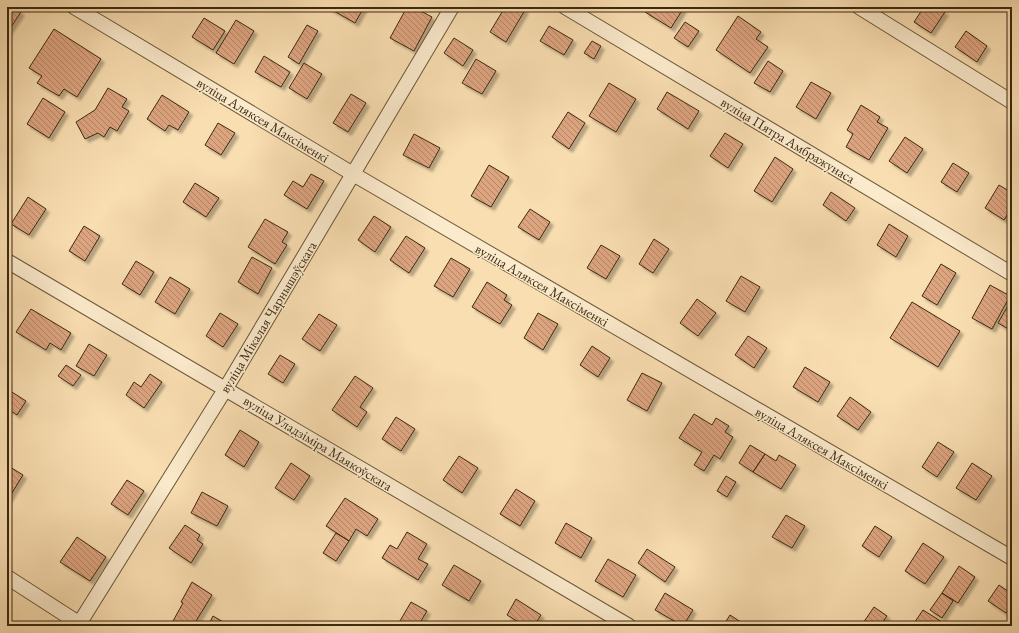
<svg xmlns="http://www.w3.org/2000/svg" width="1019" height="633" viewBox="0 0 1019 633" font-family="'EB Garamond',serif">
  <defs>
    <pattern id="building-back-hatch" width="6" height="6" patternUnits="userSpaceOnUse"><rect width="6" height="6" fill="#dda480"/><path d="M-1 5l2 2M0 0l6 6M5-1l2 2" fill="none" stroke="#b48667"/></pattern>
    <filter id="shadow"><feDropShadow dx="3.5" dy="3.5" stdDeviation="1" flood-color="#0004"/></filter>
  </defs>
  <rect width="100%" height="100%" fill="#f9deb1"/>
  <filter id="stains"><feTurbulence type="fractalNoise" baseFrequency=".005" numOctaves="4"/><feColorMatrix values="0 0 0 0 .2 0 0 0 0 .09 0 0 0 0 .02 0 0 0 .5 -.17"/></filter>
  <radialGradient id="worn" r=".72"><stop offset=".6" stop-color="#630" stop-opacity="0"/><stop offset="1" stop-color="#630" stop-opacity=".3"/></radialGradient>
  <path fill="url(#building-back-hatch)" stroke="#3c2910" filter="url(#shadow)" d="M7,7H13L21,12L7,33Z
    M327,7H364L355,23Z
    M407,7H413L432,17L414,51L390,38Z
    M505,7H520L525,10L506,42L490,32Z
    M648,7H680L683,9L671,28L645,12Z
    M924,7H937L945,12L931,33L914,22Z
    M738,16L761,32L756,39L768,47L750,73L716,50Z
    M204,18L225,31L213,50L192,37Z
    M236,20L254,31L234,64L216,53Z
    M685,22L699,31L688,47L674,38Z
    M307,25L318,31L299,64L288,57Z
    M549,26L573,40L564,55L540,41Z
    M54,29L101,59L77,97L64,89L59,96L37,83L42,76L29,68Z
    M966,31L987,46L977,62L955,47Z
    M454,38L473,50L463,66L444,53Z
    M592,41L601,46L594,59L584,53Z
    M264,56L290,72L281,87L255,72Z
    M476,59L496,71L482,94L462,83Z
    M768,61L783,71L770,92L754,83Z
    M304,63L322,74L307,99L289,88Z
    M811,82L831,93L816,119L796,107Z
    M609,83L636,99L616,132L589,116Z
    M108,88L127,99L122,107L129,111L117,131L110,127L104,137L98,133L85,139L76,122L95,110Z
    M667,92L699,111L688,129L657,109Z
    M351,94L366,103L348,132L333,123Z
    M162,95L189,112L178,130L169,125L165,131L147,119Z
    M43,98L65,112L49,138L27,124Z
    M861,105L880,117L877,122L888,128L869,160L846,147L853,134L847,130Z
    M568,112L585,123L569,149L552,137Z
    M218,123L235,133L221,155L205,145Z
    M725,133L743,144L728,168L710,156Z
    M414,134L440,148L429,168L403,155Z
    M905,137L923,149L907,173L889,161Z
    M775,157L793,169L772,202L754,191Z
    M953,163L969,173L957,192L941,182Z
    M489,165L509,177L491,207L471,196Z
    M311,174L324,181L307,209L284,195L293,181L303,187Z
    M195,183L219,198L206,217L183,202Z
    M999,185L1012,193V207L1004,220L985,208Z
    M831,192L855,208L846,221L823,205Z
    M28,197L46,209L29,235L11,224Z
    M530,209L550,222L539,240L518,227Z
    M374,216L391,227L375,252L358,240Z
    M265,219L288,232L282,242L287,245L275,264L248,247Z
    M889,224L908,236L896,257L877,245Z
    M84,226L100,236L85,261L69,251Z
    M406,236L425,248L409,273L390,260Z
    M654,239L669,249L653,273L639,264Z
    M601,245L620,256L606,279L587,268Z
    M252,257L272,268L258,294L238,282Z
    M451,258L470,269L453,297L434,286Z
    M136,261L154,272L140,295L122,284Z
    M941,264L956,273L937,305L922,296Z
    M741,276L760,287L745,312L726,301Z
    M170,277L190,289L175,314L155,302Z
    M487,282L507,295L504,300L512,305L500,324L472,307Z
    M990,285L1010,296L992,329L972,318Z
    M697,299L716,313L698,336L680,323Z
    M912,302L960,331L938,367L890,338Z
    M1009,304L1012,306V331L998,323Z
    M31,309L71,333L61,350L50,343L46,350L16,332Z
    M220,313L238,324L223,347L206,336Z
    M538,313L558,324L543,350L524,338Z
    M319,314L337,325L320,351L302,339Z
    M748,336L767,348L754,368L735,355Z
    M89,344L107,355L94,376L76,366Z
    M592,346L610,358L598,377L580,365Z
    M280,355L295,364L283,383L268,374Z
    M66,365L81,375L73,386L58,376Z
    M805,367L830,382L818,402L793,387Z
    M642,373L662,383L647,411L627,400Z
    M150,374L162,382L144,408L126,395L134,382L141,387Z
    M355,376L373,388L360,407L367,412L357,427L332,410Z
    M7,389L26,401L17,415L7,408Z
    M850,397L871,412L858,430L837,416Z
    M694,414L712,425L716,418L729,426L725,432L733,437L720,459L714,455L704,471L694,465L702,452L679,438Z
    M396,417L415,429L401,451L382,439Z
    M240,430L259,442L244,467L225,455Z
    M938,442L954,452L937,477L922,467Z
    M750,445L765,454L753,472L739,463Z
    M765,454L776,461L779,455L796,465L781,489L753,472Z
    M459,456L478,468L462,493L443,480Z
    M291,463L310,476L294,500L275,488Z
    M972,463L992,476L976,500L956,488Z
    M10,467L23,475L7,501V471Z
    M726,476L736,482L727,497L717,491Z
    M127,480L144,491L128,515L111,504Z
    M516,489L535,501L520,526L500,514Z
    M202,492L228,506L217,526L191,513Z
    M345,498L378,519L367,536L356,529L349,541L326,526Z
    M786,515L805,526L792,548L772,537Z
    M566,523L592,538L581,558L555,543Z
    M185,525L200,535L197,540L203,544L191,563L169,548Z
    M875,526L892,537L879,557L862,546Z
    M407,532L427,544L418,559L428,564L418,580L382,558L390,545L397,549Z
    M336,533L349,541L336,561L323,553Z
    M77,537L106,557L90,581L60,562Z
    M923,543L944,557L925,584L905,571Z
    M647,549L675,567L665,582L638,563Z
    M608,559L636,575L623,597L595,581Z
    M454,565L481,581L469,601L442,585Z
    M959,566L975,577L958,603L942,593Z
    M192,582L212,595L193,626H181L173,621L183,603L181,602Z
    M999,585L1012,594V604L1006,613L988,601Z
    M665,593L693,610L683,626L655,610Z
    M942,593L953,601L942,618L930,610Z
    M516,599L541,615L534,626H525L507,615Z
    M411,602L427,611L418,626H397Z
    M874,607L887,616L880,626H861Z
    M923,610L942,622L939,626H912Z
    M730,615L747,626H723Z
    M213,616L230,626H208Z"/>
  <g fill="none" stroke-linecap="round" stroke-linejoin="round">
    <g stroke="#6b5638" stroke-width="16">
      <path id="street" d="M74,7L353,174L1012,558
        M565,7L1012,274
        M859,7L1012,102
        M7,261L629,626
        M7,577L83,626
        M79,624L226,388L452,7"/>
    </g>
    <use href="#street" stroke="#fbeacc" stroke-width="14"/>
  </g>
  <g text-anchor="middle" dominant-baseline="central" stroke-width="3" stroke-linejoin="round" paint-order="stroke">
    <g font-size="14" fill="#3c2910" stroke="#fbeacc">
      <text transform="translate(263 120) rotate(31)">вуліца Аляксея Максіменкі</text>
      <text transform="translate(788 140) rotate(31)">вуліца Пятра Амбражунаса</text>
      <text transform="translate(542 285) rotate(30)">вуліца Аляксея Максіменкі</text>
      <text transform="translate(268 317) rotate(-59)">вуліца Мікалая Чарнышэўскага</text>
      <text transform="translate(318 443) rotate(31)">вуліца Уладзіміра Маякоўскага</text>
      <text transform="translate(822 448) rotate(30)">вуліца Аляксея Максіменкі</text>
    </g>
  </g>
  <rect width="1019" height="633" fill="none" stroke="#f9deb1" stroke-width="24"/>
  <rect x="8" y="8" width="1003" height="617" fill="none" stroke="#3c2910" stroke-width="2"/>
  <rect x="12" y="12" width="995" height="609" fill="none" stroke="#3c2910"/>
  <rect width="100%" height="100%" filter="url(#stains)"/>
  <rect width="100%" height="100%" fill="url(#worn)"/>
</svg>
